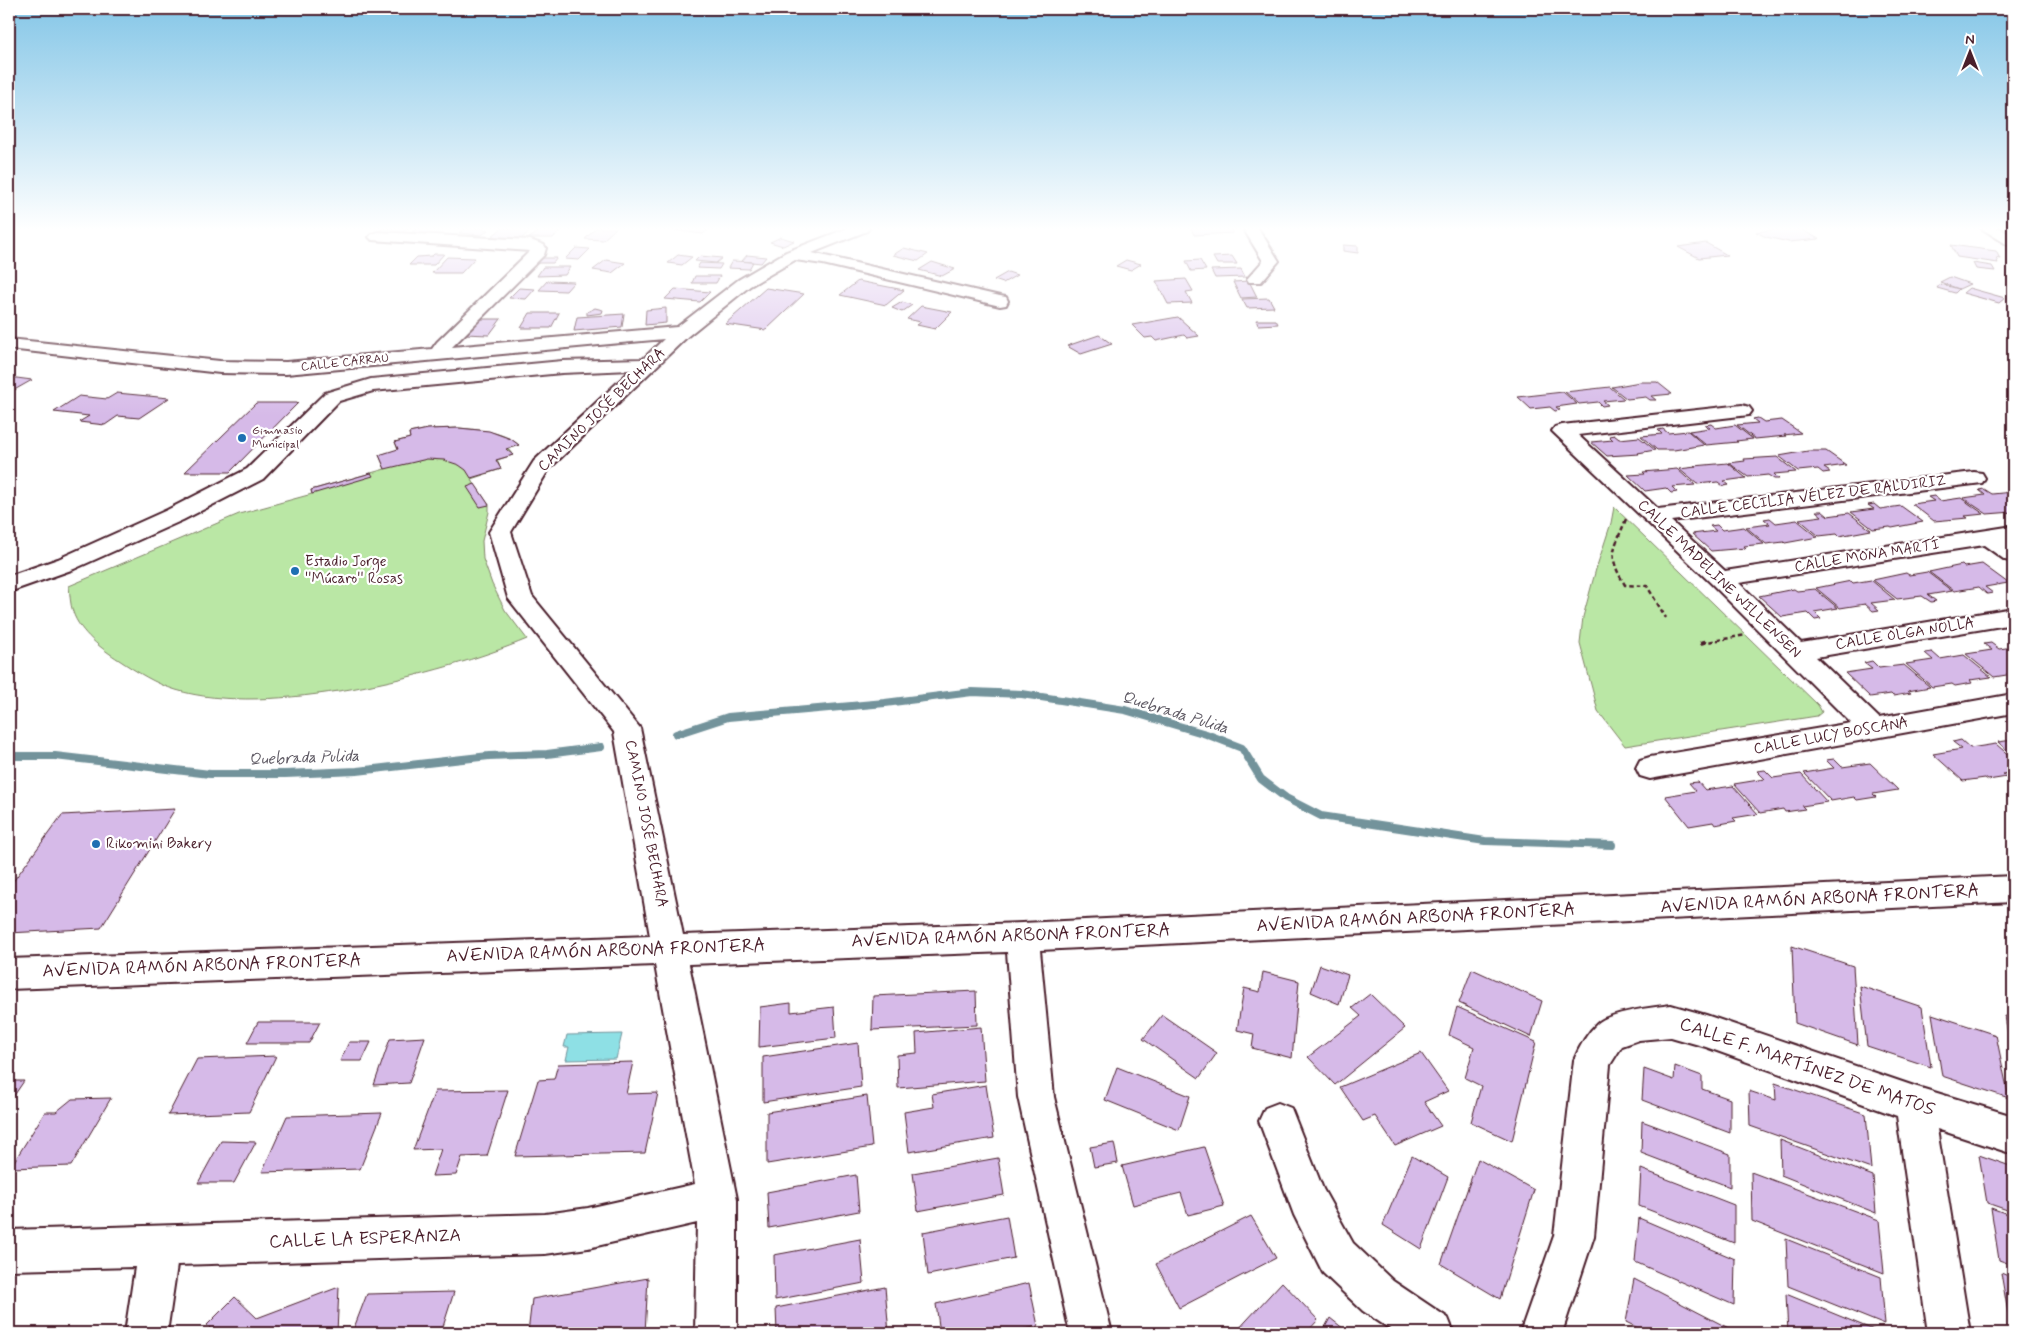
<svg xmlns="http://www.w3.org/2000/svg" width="2022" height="1342" viewBox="0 0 2022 1342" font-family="Mynerve,sans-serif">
  <rect width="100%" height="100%" fill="#fff"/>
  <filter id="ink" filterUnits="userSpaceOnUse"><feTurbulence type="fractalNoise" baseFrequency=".02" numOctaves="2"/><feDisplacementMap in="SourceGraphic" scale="10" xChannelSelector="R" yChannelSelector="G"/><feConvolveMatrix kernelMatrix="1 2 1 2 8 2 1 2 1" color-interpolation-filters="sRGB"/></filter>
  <g filter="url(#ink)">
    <path fill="#bae7a5" stroke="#828368" d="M459,428C480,430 502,431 519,445L508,449L513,455L497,460L501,469L471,479L489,505V512L482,541L483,559L492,584L505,610L527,639C441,675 267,718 176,690C156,684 137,672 119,660C102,649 80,633 73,612C70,604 70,594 69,586L239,514L312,494L311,490L385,469L379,455L398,450L395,442L410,438L409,433L428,429Z
      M1614,507L1818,705L1822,712L1817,716L1625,746L1598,711L1580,643L1583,617L1596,569L1611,523Z"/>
    <path fill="#8ee0e5" stroke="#73939b" d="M622,1034L616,1059L566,1060L569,1047H564L567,1035Z"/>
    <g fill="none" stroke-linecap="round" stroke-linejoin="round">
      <path stroke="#73939b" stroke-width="8" d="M676,734L728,717L885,703L972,692L1022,694L1125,710L1206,734L1242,748L1261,779L1286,798L1321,816L1485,841L1612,845
        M9,756H55L210,774H285L357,771L489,756L547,754L601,747"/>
    </g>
    <path fill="#d6bae8" stroke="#4a1f2b" d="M383,228H408L399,235L376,233Z
      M418,228H433L426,233L412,232Z
      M466,228H484L483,229L488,230L482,235L459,233Z
      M502,228H533L521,239L491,237Z
      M545,228H563L553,238H529Z
      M596,228H616L603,240L585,239Z
      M676,228H710L703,234L674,230Z
      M1191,228H1230L1233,233L1194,235Z
      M1785,228H1798L1819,239L1789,242L1766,237L1756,232Z
      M781,237L794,241L783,246L770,242Z
      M1706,243L1727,255L1699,258L1678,247Z
      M1343,245L1358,246V253L1343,251Z
      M1951,245L1996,251L2000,259L1996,258L1998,263L1957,257Z
      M576,248L590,249L579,260L565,259Z
      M904,248L928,254L918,261L893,255Z
      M434,254H444L434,265H409L417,257L432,256Z
      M678,255L692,257L682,265L668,263Z
      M747,255L766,257L761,263L742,261Z
      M700,256L722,258L716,263L695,261Z
      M1232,256L1237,264H1217L1213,257Z
      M447,257L475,258L461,273H432Z
      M539,258H557L553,263H535Z
      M606,260L625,263L612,273L593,270Z
      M1126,260L1141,264L1131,270L1116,266Z
      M1200,260L1206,270L1191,271L1186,261Z
      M732,261L753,262L749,269L728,268Z
      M932,262L955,269L942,276L919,270Z
      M700,263L722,264L719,269L697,268Z
      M1973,263L1992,266L1995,271L1976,269Z
      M543,267H570L565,275L537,276Z
      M1241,269L1245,277L1215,278L1211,270Z
      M1008,272L1017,275L1003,283L994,280Z
      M695,276H720L716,283H692Z
      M1950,277L1970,284L1959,289L1940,282Z
      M1186,279L1193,291L1186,292L1192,303L1168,304L1156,281Z
      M547,281L574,282L566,291L539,290Z
      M858,281L904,290L886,305L840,295Z
      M1249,281L1257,297L1241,298L1233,282Z
      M1940,284L1959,289L1955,293L1937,288Z
      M519,288L535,289L526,299L509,298Z
      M766,288L804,294L766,330L725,324Z
      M1969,288L2005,298L1999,303L1963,293Z
      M675,289L710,292L700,302L665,299Z
      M1269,298L1274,307L1247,308L1242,299Z
      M902,302L912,305L902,312L892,308Z
      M921,306L952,312L935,329L917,325L921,322L907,319Z
      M595,308L603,310L602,313L587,315V312Z
      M666,308V323L645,325L646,310Z
      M530,313H559L551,328H521Z
      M624,314L622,327L574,331L577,317Z
      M1178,317L1199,336L1187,338L1184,335L1156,341L1152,337L1145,338L1132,325Z
      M477,319H501L489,335L464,334Z
      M1256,320H1276L1278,324L1258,325Z
      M1099,335L1112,344L1081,354L1067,346Z
      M9,377L32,380L9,393Z
      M1640,382H1657L1672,394L1651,396L1656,400H1650L1646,397L1627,399L1612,387Z
      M1610,387L1624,399L1603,401L1608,405L1602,406L1598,402L1579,404L1565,392Z
      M1563,392L1577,404L1556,407L1560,410L1555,411L1550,407L1531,409L1518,397Z
      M117,393L169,398L139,418L118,416L105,425L79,422L89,416L54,412L79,396L107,399Z
      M256,403H298L230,472H185Z
      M1758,418L1764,422L1782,420L1801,433L1784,435L1786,436L1755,439L1737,425L1758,423L1753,419Z
      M1711,424L1716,428L1735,425L1753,439L1736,441L1738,442L1706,445L1689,431L1710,428L1705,425Z
      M459,428L489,431L511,439L519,445L506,449L513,455L496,460L501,469L471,478L466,470L459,465L444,460L427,459L385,469L379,455L398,449L395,442L410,438L409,433L428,429Z
      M1663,429L1668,433L1688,431L1704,445L1674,450H1657L1641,436L1662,434L1658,430Z
      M1614,435L1619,439L1639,437L1655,450L1638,453L1639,454L1607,456L1591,442L1613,440L1609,436Z
      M1808,451H1826L1846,465L1824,468L1830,472L1823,473L1818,469L1798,471L1779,456Z
      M1777,457L1796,472L1774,474L1779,479H1774L1768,475L1748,477L1729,463L1745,461L1744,459Z
      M1728,463L1746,478L1724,481L1729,485L1723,486L1718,482L1697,484L1679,469L1696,467L1694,466Z
      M1677,469L1695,485L1672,487L1677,492L1671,493L1666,488L1645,491L1628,475L1645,474L1643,472Z
      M371,473L373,476L312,494L311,490Z
      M475,484L489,505L480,507L467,487Z
      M1984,489L1992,494L2013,492V512L1987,514L1963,498L1985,495L1979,490Z
      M1934,496L1940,501L1961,498L1984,514L1965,516L1968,518L1934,521L1912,504L1934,501L1928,497Z
      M1874,504L1880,509L1901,506L1923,522L1892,528L1890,527L1873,529L1851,512L1874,509L1868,505Z
      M1816,511H1822L1828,516L1849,513L1871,530L1839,536L1837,534L1819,536L1799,519L1822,516Z
      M1770,518L1776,523L1797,520L1818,537L1785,543L1784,542L1766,544L1746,527L1770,524L1764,519Z
      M1717,525L1722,530L1744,527L1764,544L1744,546L1746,548L1711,551L1692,534L1716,531L1710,526Z
      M1982,564L2008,583L1985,587L1993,593L1987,594L1979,587L1954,591L1929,572L1962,565L1964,567Z
      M1927,572L1952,591L1928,595L1936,601L1931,602L1922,596L1897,599L1873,580L1906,573L1909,575Z
      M1871,580L1895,600L1871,603L1879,610L1873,611L1865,604L1840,608L1816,588L1851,581L1853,583Z
      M1794,589L1797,591L1815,589L1838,608L1814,612L1821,619L1815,620L1808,613L1782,617L1759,596Z
      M1991,643L1999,649L2013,647V674L1994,677L1966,654L1992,650L1984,644Z
      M1932,652L1940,659L1964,655L1991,677L1970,680L1972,683L1955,686L1952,684L1932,687L1906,664L1933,660L1925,653Z
      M1872,661L1879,668L1904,665L1930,687L1908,691L1911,693L1893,696L1891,694L1870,697L1845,673L1872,669L1864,663Z
      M1961,740L1970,748L1996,744L2013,759V772L2003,774L2007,777L1988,780L1985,778L1963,781L1933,754L1962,749L1953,742Z
      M2013,740V756L1998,742Z
      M1834,759L1842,767L1870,763L1898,790L1873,794L1876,797L1857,800L1854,797L1831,801L1804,773L1834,768L1826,760Z
      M1765,770L1773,778L1801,774L1827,802L1802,806L1805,809L1785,812L1783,809L1760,813L1734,784L1765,779L1757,771Z
      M1698,782L1705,790L1733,786L1758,814L1733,818L1736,821L1715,825L1713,822L1689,826L1665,796L1696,791L1689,783Z
      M175,809L101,928L9,933V887L62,815Z
      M1792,946L1853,966L1858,1045L1795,1023Z
      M1320,965L1348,975L1339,1004L1311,992Z
      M1472,969L1542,1001L1531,1037L1459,1003Z
      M1263,972L1299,981L1292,1058L1252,1048L1254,1034L1237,1030L1244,988L1260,992Z
      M1860,986L1922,1007L1931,1067L1867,1046Z
      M976,991L977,1025L872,1030L873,996Z
      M1370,994L1405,1028L1335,1085L1308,1057L1361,1016L1352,1008Z
      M791,1003V1012L834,1007L836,1038L759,1047L760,1007Z
      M1457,1007L1536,1042L1512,1141L1471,1122L1481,1086L1465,1078L1474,1047L1449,1035Z
      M1932,1014L1996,1035L2009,1098L1942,1076Z
      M1162,1015L1217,1053L1199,1078L1143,1039Z
      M2005,1016L2013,1018V1066Z
      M258,1022H320L309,1043H247Z
      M981,1027L985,1081L898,1088L897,1055L917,1053L916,1033Z
      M425,1037L409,1083L374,1085L390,1039Z
      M349,1042H371L362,1061H340Z
      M858,1043L861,1087L763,1102V1057Z
      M1421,1053L1448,1091L1424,1102L1441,1126L1395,1146L1375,1116L1363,1121L1340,1087Z
      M276,1056L249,1112L168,1115L197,1059Z
      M633,1062L626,1094L658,1093L645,1153L515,1156L538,1080L554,1079L558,1064Z
      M1675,1066L1702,1076V1089L1730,1099V1133L1642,1100L1644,1069L1674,1080Z
      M1117,1067L1190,1096L1179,1130L1105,1100Z
      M9,1081H24L9,1103Z
      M1775,1083L1866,1114L1871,1169L1750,1126L1749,1091L1776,1100Z
      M986,1085L994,1138L909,1152L904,1112L934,1107L932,1094Z
      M508,1090L487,1156L462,1157L456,1175L432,1176L441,1149L413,1150L435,1091Z
      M867,1096L872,1147L767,1164V1112Z
      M111,1098L71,1166L10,1168L45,1112H56L72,1099Z
      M382,1113L360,1169L262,1172L287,1116Z
      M1642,1121L1730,1154V1187L1641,1153Z
      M1780,1140L1873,1176L1876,1213L1781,1175Z
      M221,1141L256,1142L234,1183H198Z
      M1114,1143L1118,1163L1094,1167L1090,1147Z
      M1204,1147L1224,1206L1188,1215L1181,1193L1133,1205L1122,1166Z
      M1979,1155L2013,1167V1212L1987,1203Z
      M1412,1156L1448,1177L1421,1249L1383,1225Z
      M998,1158L1004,1195L918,1211L913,1173Z
      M1478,1159L1534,1190L1500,1299L1441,1264Z
      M1641,1169L1734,1205V1243L1639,1206Z
      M1751,1172L1879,1220L1884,1273L1752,1221Z
      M856,1175L859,1211L769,1228L767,1192Z
      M1991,1208L2013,1216V1265L1999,1260Z
      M1007,1216L1014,1258L928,1275L923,1232Z
      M1251,1216L1276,1258L1179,1308L1156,1264Z
      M1639,1218L1735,1259L1734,1305L1635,1262Z
      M860,1239L864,1283L775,1300L774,1255Z
      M1786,1239L1881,1277L1885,1325L1788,1286Z
      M2001,1273L2013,1278V1315L2008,1313Z
      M648,1278L645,1333H528L532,1299Z
      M1634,1279L1738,1333H1648L1626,1322Z
      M1282,1282L1318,1320L1306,1333H1235Z
      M1029,1283L1038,1326L1007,1333H940L936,1304Z
      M339,1287L337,1333H215L207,1325L235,1297L257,1318Z
      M885,1287L889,1333H777L776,1308Z
      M454,1292L441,1333H352L367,1294Z
      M1786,1294L1881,1333H1788Z
      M1330,1318L1349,1333H1322Z"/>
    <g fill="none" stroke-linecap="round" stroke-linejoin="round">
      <g stroke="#4a1f2b" stroke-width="4">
        <path id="minor" d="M848,228H869L867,231L812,253L1000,296L1006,297L1008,301L1006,305L1000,306L823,264L795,260L750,286L688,336L549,469L511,532L532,596L640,728L683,935L1022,923L2013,876V902L1040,950L1054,1097L1112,1333H1070L1018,1097L1007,952L689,964L737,1199V1333H695L697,1223L588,1248L545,1254L177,1265L167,1333H125L135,1267L9,1270V1230L545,1214L588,1208L695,1184L655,965L9,989V959L650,936L614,732L508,598L489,532L534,461L631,370L562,373L373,391L339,401L263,479L183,520L74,569L9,592V576L58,559L167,510L247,469L325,393L371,379L562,361L643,359L664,339L286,374L220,373L9,349V339L220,361L286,362L432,349L437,342L530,251L372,240L369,237L372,234L377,232L530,240L544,245L546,248L544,255L452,347L677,327L738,280L786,252Z
          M1243,228H1258L1279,261L1261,282H1249L1247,279L1263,261Z
          M1981,228H1999L2013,236V247L2008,245Z
          M1742,405L1749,407L1752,411L1749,415L1578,435L1658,509L1974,472L1982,473L1985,478L1982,483L1974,484L1671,521L1725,571L2013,526V540L2008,541L2013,544V562L2005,560L1984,545L1739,583L1801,643L2013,608V624L1816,657L1879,718L2013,694V713L1650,779L1640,776L1636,768L1640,760L1650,757L1851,723L1712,584L1552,431L1555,427L1562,425Z
          M1671,1005L1706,1015L1914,1086L2013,1116V1154L1937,1129L1970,1333H1928L1897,1116L1706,1047L1671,1037L1639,1040L1622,1046L1610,1065L1594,1236L1562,1333H1520L1554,1236L1574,1060C1579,1048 1587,1033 1597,1024C1608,1012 1654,1007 1671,1005Z
          M1278,1103L1291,1108L1323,1189L1353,1243L1393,1281L1448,1318L1454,1333H1396L1363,1311L1323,1273L1294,1215L1259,1121L1265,1108Z"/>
      </g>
      <path stroke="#4a1f2b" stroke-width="2.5" stroke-dasharray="4.5 3" stroke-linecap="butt" d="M1626,519C1614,550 1606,554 1625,585L1647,586L1666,618
        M1702,643L1746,635"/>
      <path stroke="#4a1f2b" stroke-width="4" stroke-dasharray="5.5 4.5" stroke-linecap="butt" d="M1700,643L1709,641"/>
      <use href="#minor" fill="#fff" fill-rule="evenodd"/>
    </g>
  </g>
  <linearGradient id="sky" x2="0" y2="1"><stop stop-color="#84c6e7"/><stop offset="0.55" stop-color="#fff"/><stop offset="1" stop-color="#fff" stop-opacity="0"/></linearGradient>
  <rect width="2022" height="416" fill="url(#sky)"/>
  <g fill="#1f6fb2" stroke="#fff" stroke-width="2">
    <circle cx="242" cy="438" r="5"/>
    <circle cx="295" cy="571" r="5"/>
    <circle cx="96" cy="844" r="5"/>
  </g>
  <g text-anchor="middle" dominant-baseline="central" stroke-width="4.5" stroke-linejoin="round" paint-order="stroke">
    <g font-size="12" fill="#4a1f2b" stroke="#fff">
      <text transform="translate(345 363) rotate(-6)">CALLE CARRAU</text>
    </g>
    <g font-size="12" fill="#4a1f2b" stroke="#fff" text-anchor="start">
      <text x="252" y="431">Gimnasio<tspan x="252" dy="14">Municipal</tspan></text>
    </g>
    <g font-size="15" fill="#4a1f2b" stroke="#fff">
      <text transform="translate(602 410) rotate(-44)">CAMINO JOSÉ BECHARA</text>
      <text transform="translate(1813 497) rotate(-7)">CALLE CECILIA VÉLEZ DE RALDIRIZ</text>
      <text transform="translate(1867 556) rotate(-9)">CALLE MONA MARTÍ</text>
      <text transform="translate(1719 579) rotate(44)">CALLE MADELINE WILLENSEN</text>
      <text transform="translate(1905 634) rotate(-9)">CALLE OLGA NOLLA</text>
      <text transform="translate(1831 736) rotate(-10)">CALLE LUCY BOSCANA</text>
      <text transform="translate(646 824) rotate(79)">CAMINO JOSÉ BECHARA</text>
    </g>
    <g font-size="15" fill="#4a1f2b" stroke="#fff" text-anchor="start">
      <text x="305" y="562">Estadio Jorge<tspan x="305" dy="17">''Múcaro'' Rosas</tspan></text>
      <text x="106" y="844">Rikomini Bakery</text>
    </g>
    <g font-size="16" font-style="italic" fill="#5e5963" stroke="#fff">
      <text transform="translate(1175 713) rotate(17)">Quebrada Pulida</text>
      <text transform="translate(304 758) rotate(-2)">Quebrada Pulida</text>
    </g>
    <g font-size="18" fill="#4a1f2b" stroke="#fff">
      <text transform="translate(1820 899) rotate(-3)">AVENIDA RAMÓN ARBONA FRONTERA</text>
      <text transform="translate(1416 918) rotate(-3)">AVENIDA RAMÓN ARBONA FRONTERA</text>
      <text transform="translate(1011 936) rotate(-2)">AVENIDA RAMÓN ARBONA FRONTERA</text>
      <text transform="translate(606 951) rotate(-2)">AVENIDA RAMÓN ARBONA FRONTERA</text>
      <text transform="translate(202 966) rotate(-2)">AVENIDA RAMÓN ARBONA FRONTERA</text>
      <text transform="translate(1807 1067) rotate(19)">CALLE F. MARTÍNEZ DE MATOS</text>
      <text transform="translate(365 1239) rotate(-2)">CALLE LA ESPERANZA</text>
    </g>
  </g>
  <rect width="2022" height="1342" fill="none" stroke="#fff" stroke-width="30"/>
  <rect x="15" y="15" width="1992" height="1312" fill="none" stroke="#4a1f2b" stroke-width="2" filter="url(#ink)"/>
  <g transform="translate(1970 52)" stroke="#ffffff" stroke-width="4" paint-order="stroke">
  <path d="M0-4L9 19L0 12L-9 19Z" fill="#4a1f2b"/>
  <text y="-8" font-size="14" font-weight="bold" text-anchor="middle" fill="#4a1f2b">N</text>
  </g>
</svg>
